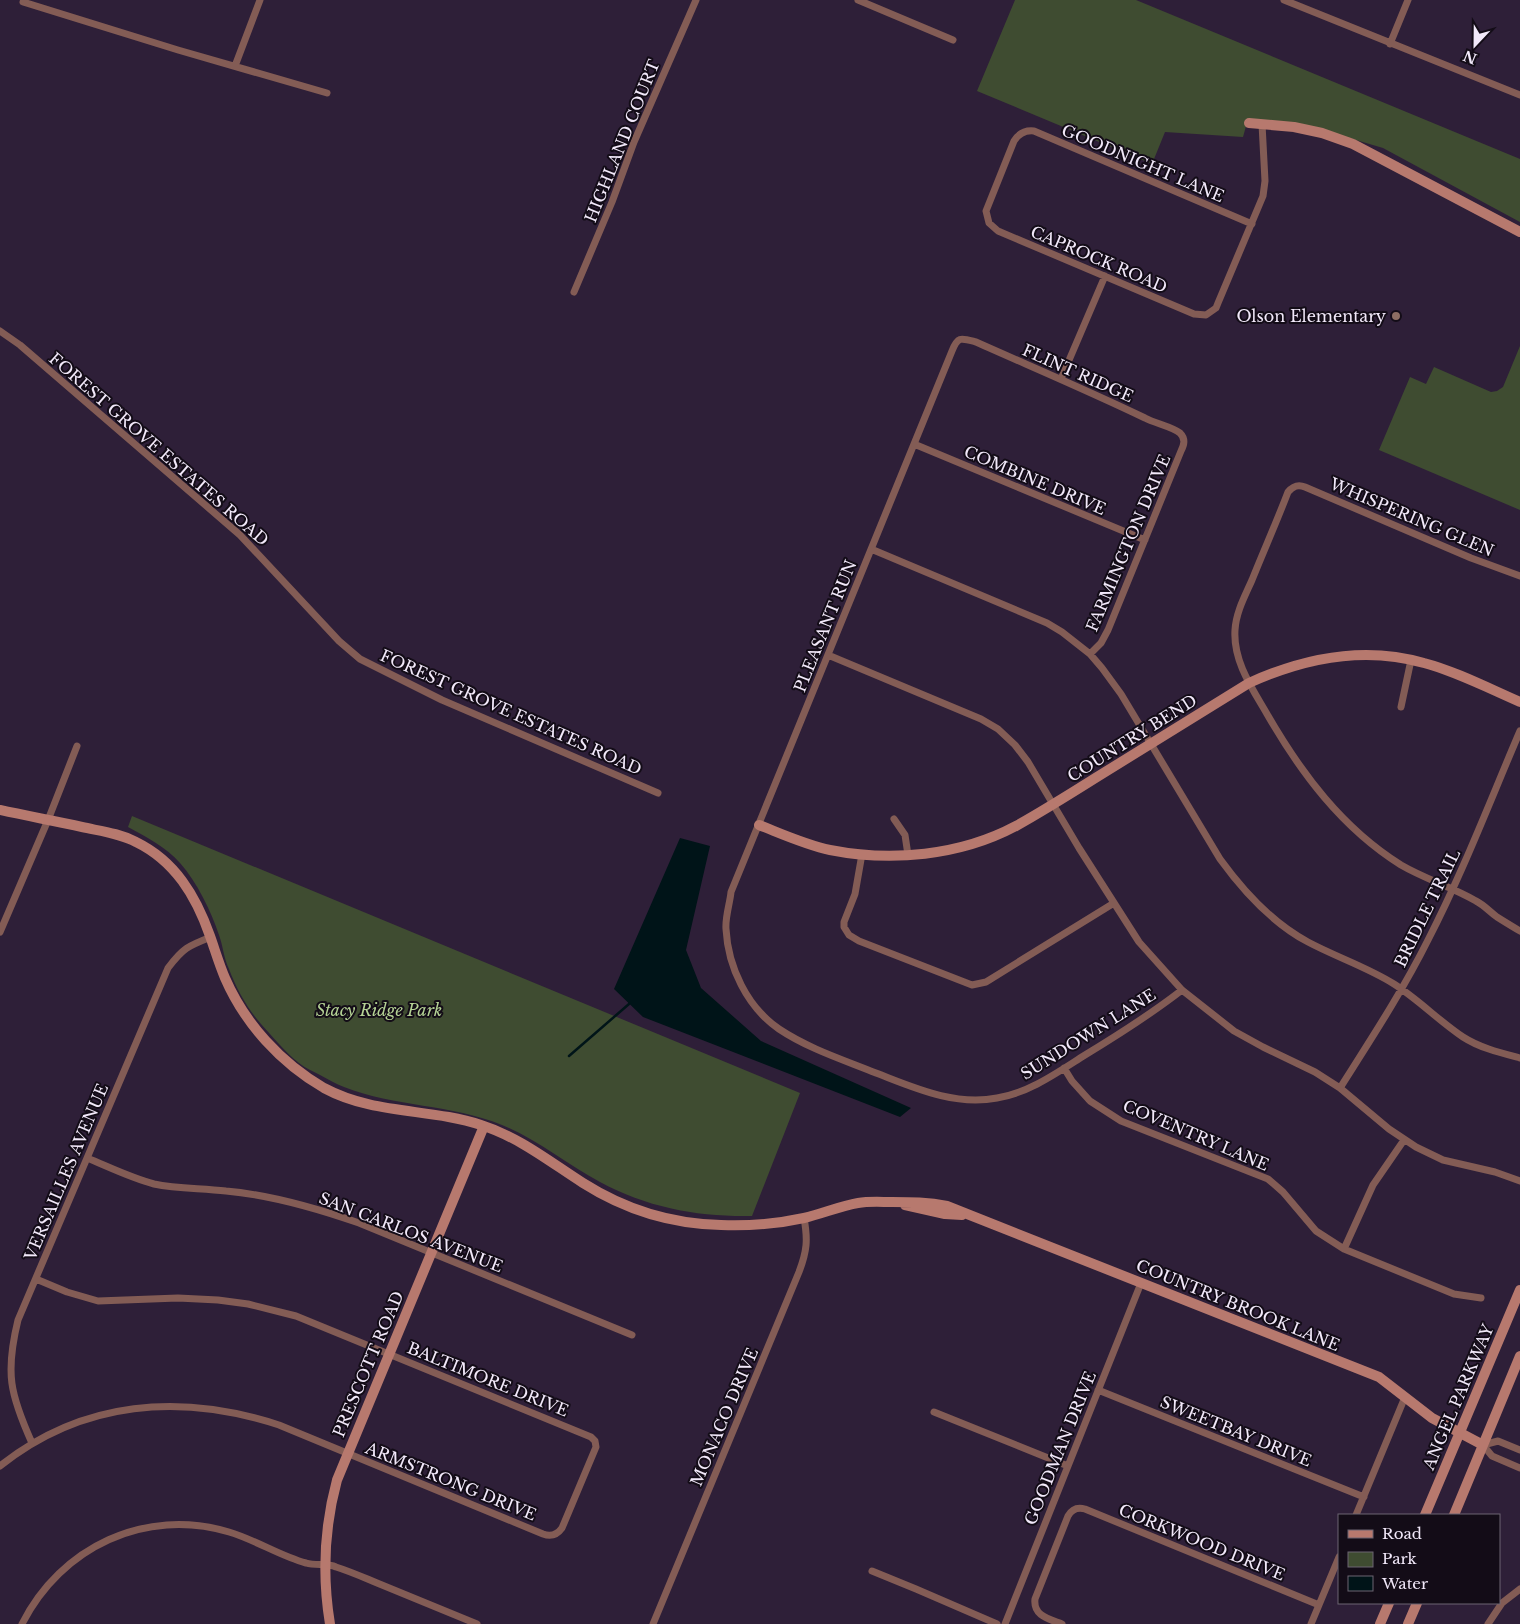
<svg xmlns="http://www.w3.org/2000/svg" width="1520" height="1624" viewBox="0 0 1520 1624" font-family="'Libre Baskerville',serif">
  <rect width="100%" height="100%" fill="#2e1f38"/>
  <path fill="#3f4c31" d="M1015,0H1136L1520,159V222L1383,148L1322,130L1248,119L1243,137L1165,132L1152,164L977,91Z
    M1520,346V510L1379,450L1410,377L1426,384L1434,367L1491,392L1497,391L1503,387Z
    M132,816L800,1093L752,1216C699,1217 648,1208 600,1182C566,1164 537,1139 502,1125C451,1104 395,1107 344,1087C336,1084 328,1079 320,1075C313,1071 305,1068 299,1063C286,1053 272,1036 261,1024C247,1008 236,988 229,969C224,959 223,946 219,935C211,911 197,882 180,863C166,847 146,837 128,827Z"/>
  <path fill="#001418" d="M680,838L710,846L686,950L701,988L761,1041L911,1108L900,1117L643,1017L614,989Z"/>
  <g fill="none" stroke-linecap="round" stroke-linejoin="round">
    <path stroke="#001418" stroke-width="2.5" d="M569,1056L629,1004"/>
    <path stroke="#835c55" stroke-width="7" d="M858,0L953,40
      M1284,0L1520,95
      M23,2L178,50L327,93
      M1390,44L1408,0
      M235,66L260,0
      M1252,224L1034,131C1025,130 1019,133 1014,141L986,211L989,223L998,231L1194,314L1206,315L1216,308L1218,303L1263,196L1265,181L1262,124
      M574,292L612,202L634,142L696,0
      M0,331L20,345L240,535L339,641L360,659L442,700L658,793
      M1061,379L1105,276
      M914,444L1145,540
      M871,549L1047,623L1062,632L1090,654L1102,668L1121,694L1220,859C1244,892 1272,923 1308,942C1336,957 1367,967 1394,984C1419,1000 1439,1021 1463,1037C1480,1048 1501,1053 1520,1058
      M1520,576L1471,558L1305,487C1298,484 1293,486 1288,492C1277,521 1264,550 1252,580C1245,596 1236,612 1235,630C1233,661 1252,688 1267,714C1301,773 1342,828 1401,865C1425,879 1452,887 1476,901C1484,905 1490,912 1497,917C1505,922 1513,927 1520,931
      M1090,654L1101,643L1108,630L1181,451C1184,445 1186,439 1180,433C1173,427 1154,423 1145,418C1089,391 1032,367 976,342C961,338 958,336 952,351L731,892C730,903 725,917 726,929C728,967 747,1007 779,1029C809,1049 844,1060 876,1073C915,1088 954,1106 997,1098C1029,1093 1058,1072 1085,1055C1118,1035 1151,1014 1182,990
      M828,655L981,719L998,729L1015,745L1028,762L1079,848L1139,942L1182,990L1234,1031L1263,1047L1315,1072L1340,1088L1389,1129L1416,1147L1443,1160L1495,1172L1520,1181
      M1401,707L1411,660
      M894,819L905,835L908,855
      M862,854L855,894L844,922V927L849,935L859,941L972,985L986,982L1114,903
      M0,932L48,820L77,746
      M1064,1068L1072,1081L1090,1101L1121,1121L1268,1179L1283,1192L1316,1231L1344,1249L1454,1294L1481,1298
      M1340,1088C1371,1039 1402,992 1428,940C1463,872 1490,801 1520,731
      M87,1158C109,1167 131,1178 154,1184C178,1189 202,1188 226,1191C272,1195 316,1208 359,1223L632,1335
      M1344,1249L1373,1185L1404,1140
      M1098,1390L1364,1497
      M934,1412L1068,1466
      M32,1443C10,1394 5,1373 18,1320L168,968C183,948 188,946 211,937
      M1520,1450L1498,1441L1483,1445L1492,1456L1520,1468
      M0,1466C83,1400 181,1393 279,1425L543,1534C551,1537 557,1535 562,1528L596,1447L595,1441L591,1437L296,1316L248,1304L218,1300L178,1298L98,1301L67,1292L36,1279
      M1356,1515L1405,1397
      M872,1571L916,1589L997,1624
      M22,1624C61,1547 145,1507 229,1532C256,1540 280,1556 306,1563C316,1566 327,1563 336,1567C352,1572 367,1579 382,1585C413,1598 445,1611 477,1624
      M653,1624L799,1272C807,1251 808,1240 804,1218
      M1005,1624L1141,1283
      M1062,1624C1049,1619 1033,1616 1035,1599L1068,1516C1072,1509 1078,1507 1085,1509L1319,1605
      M1311,1624L1339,1557
      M1488,1624L1502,1603L1520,1589"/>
    <path stroke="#b7796e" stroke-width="10" d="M1249,123L1294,127L1322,133L1353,144L1520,232
      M0,810C27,816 55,821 82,827C100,831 119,833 136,842C175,861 196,896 210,936C215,950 219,964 225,978C245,1024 281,1063 324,1088C374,1115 430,1108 481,1125C519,1137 550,1162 583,1183C624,1209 672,1224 721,1225C748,1226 777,1224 804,1218C822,1214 840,1206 858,1203C869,1201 881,1202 892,1202C911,1202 928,1202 947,1206L1379,1377L1432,1418L1483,1445
      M759,825C782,834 806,845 830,850C891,862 960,856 1016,826C1043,811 1070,794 1097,777C1148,746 1198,714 1249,683C1304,658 1365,646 1424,663C1455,671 1490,689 1520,702
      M905,1205L945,1214L962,1215
      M1425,1515L1520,1290
      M1454,1515L1520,1356
      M330,1624C322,1575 324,1528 337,1480L484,1126
      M1380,1624L1389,1603
      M1408,1624L1417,1603"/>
  </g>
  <circle fill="#8d6e63" stroke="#130c17" stroke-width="2" cx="1396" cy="316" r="5"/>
  <g text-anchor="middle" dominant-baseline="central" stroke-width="4" stroke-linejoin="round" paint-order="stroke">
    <g font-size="16" fill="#f2e9fa" stroke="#130c17">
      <text transform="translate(622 141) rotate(-68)">HIGHLAND COURT</text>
      <text transform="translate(1143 163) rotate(23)">GOODNIGHT LANE</text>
      <text transform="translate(1099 259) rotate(23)">CAPROCK ROAD</text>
      <text transform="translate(1078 373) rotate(24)">FLINT RIDGE</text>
      <text transform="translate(159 449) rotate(41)">FOREST GROVE ESTATES ROAD</text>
      <text transform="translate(1035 480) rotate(23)">COMBINE DRIVE</text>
      <text transform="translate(1412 517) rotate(23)">WHISPERING GLEN</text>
      <text transform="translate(1128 543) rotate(-67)">FARMINGTON DRIVE</text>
      <text transform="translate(825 626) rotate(-68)">PLEASANT RUN</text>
      <text transform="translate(511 712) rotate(24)">FOREST GROVE ESTATES ROAD</text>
      <text transform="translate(1132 738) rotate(-32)">COUNTRY BEND</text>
      <text transform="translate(1427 908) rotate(-64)">BRIDLE TRAIL</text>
      <text transform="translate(1088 1034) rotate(-32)">SUNDOWN LANE</text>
      <text transform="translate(1196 1135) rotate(23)">COVENTRY LANE</text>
      <text transform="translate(66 1172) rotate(-67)">VERSAILLES AVENUE</text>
      <text transform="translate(411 1232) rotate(21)">SAN CARLOS AVENUE</text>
      <text transform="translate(1238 1305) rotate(22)">COUNTRY BROOK LANE</text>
      <text transform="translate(368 1364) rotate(-67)">PRESCOTT ROAD</text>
      <text transform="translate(488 1379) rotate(22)">BALTIMORE DRIVE</text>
      <text transform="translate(1458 1397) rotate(-67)">ANGEL PARKWAY</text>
      <text transform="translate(724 1417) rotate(-67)">MONACO DRIVE</text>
      <text transform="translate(1236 1431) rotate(22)">SWEETBAY DRIVE</text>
      <text transform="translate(1060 1448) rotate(-68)">GOODMAN DRIVE</text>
      <text transform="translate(451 1481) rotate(22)">ARMSTRONG DRIVE</text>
      <text transform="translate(1202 1542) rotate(22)">CORKWOOD DRIVE</text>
    </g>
    <g font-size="16" fill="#f2e9fa" stroke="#130c17" text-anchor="end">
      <text x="1386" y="316">Olson Elementary</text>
    </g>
    <g font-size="16" font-style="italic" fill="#b5d395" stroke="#130c17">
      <text x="379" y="1010">Stacy Ridge Park</text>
    </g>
  </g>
  <rect x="1338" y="1514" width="162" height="90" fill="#130c17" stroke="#6c6472"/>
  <rect x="1348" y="1530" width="25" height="8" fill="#b7796e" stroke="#6c6472"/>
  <text x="1382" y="1539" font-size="15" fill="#f2e9fa">Road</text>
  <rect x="1348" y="1552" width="25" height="15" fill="#3f4c31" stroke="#6c6472"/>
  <text x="1382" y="1564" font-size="15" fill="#f2e9fa">Park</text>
  <rect x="1348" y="1576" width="25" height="15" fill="#001418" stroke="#6c6472"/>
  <text x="1382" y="1589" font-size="15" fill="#f2e9fa">Water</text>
  <g transform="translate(1475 45) rotate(202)" stroke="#130c17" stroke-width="4" paint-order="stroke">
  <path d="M0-4L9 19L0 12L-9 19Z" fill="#f2e9fa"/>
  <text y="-8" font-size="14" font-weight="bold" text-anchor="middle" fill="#f2e9fa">N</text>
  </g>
</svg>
